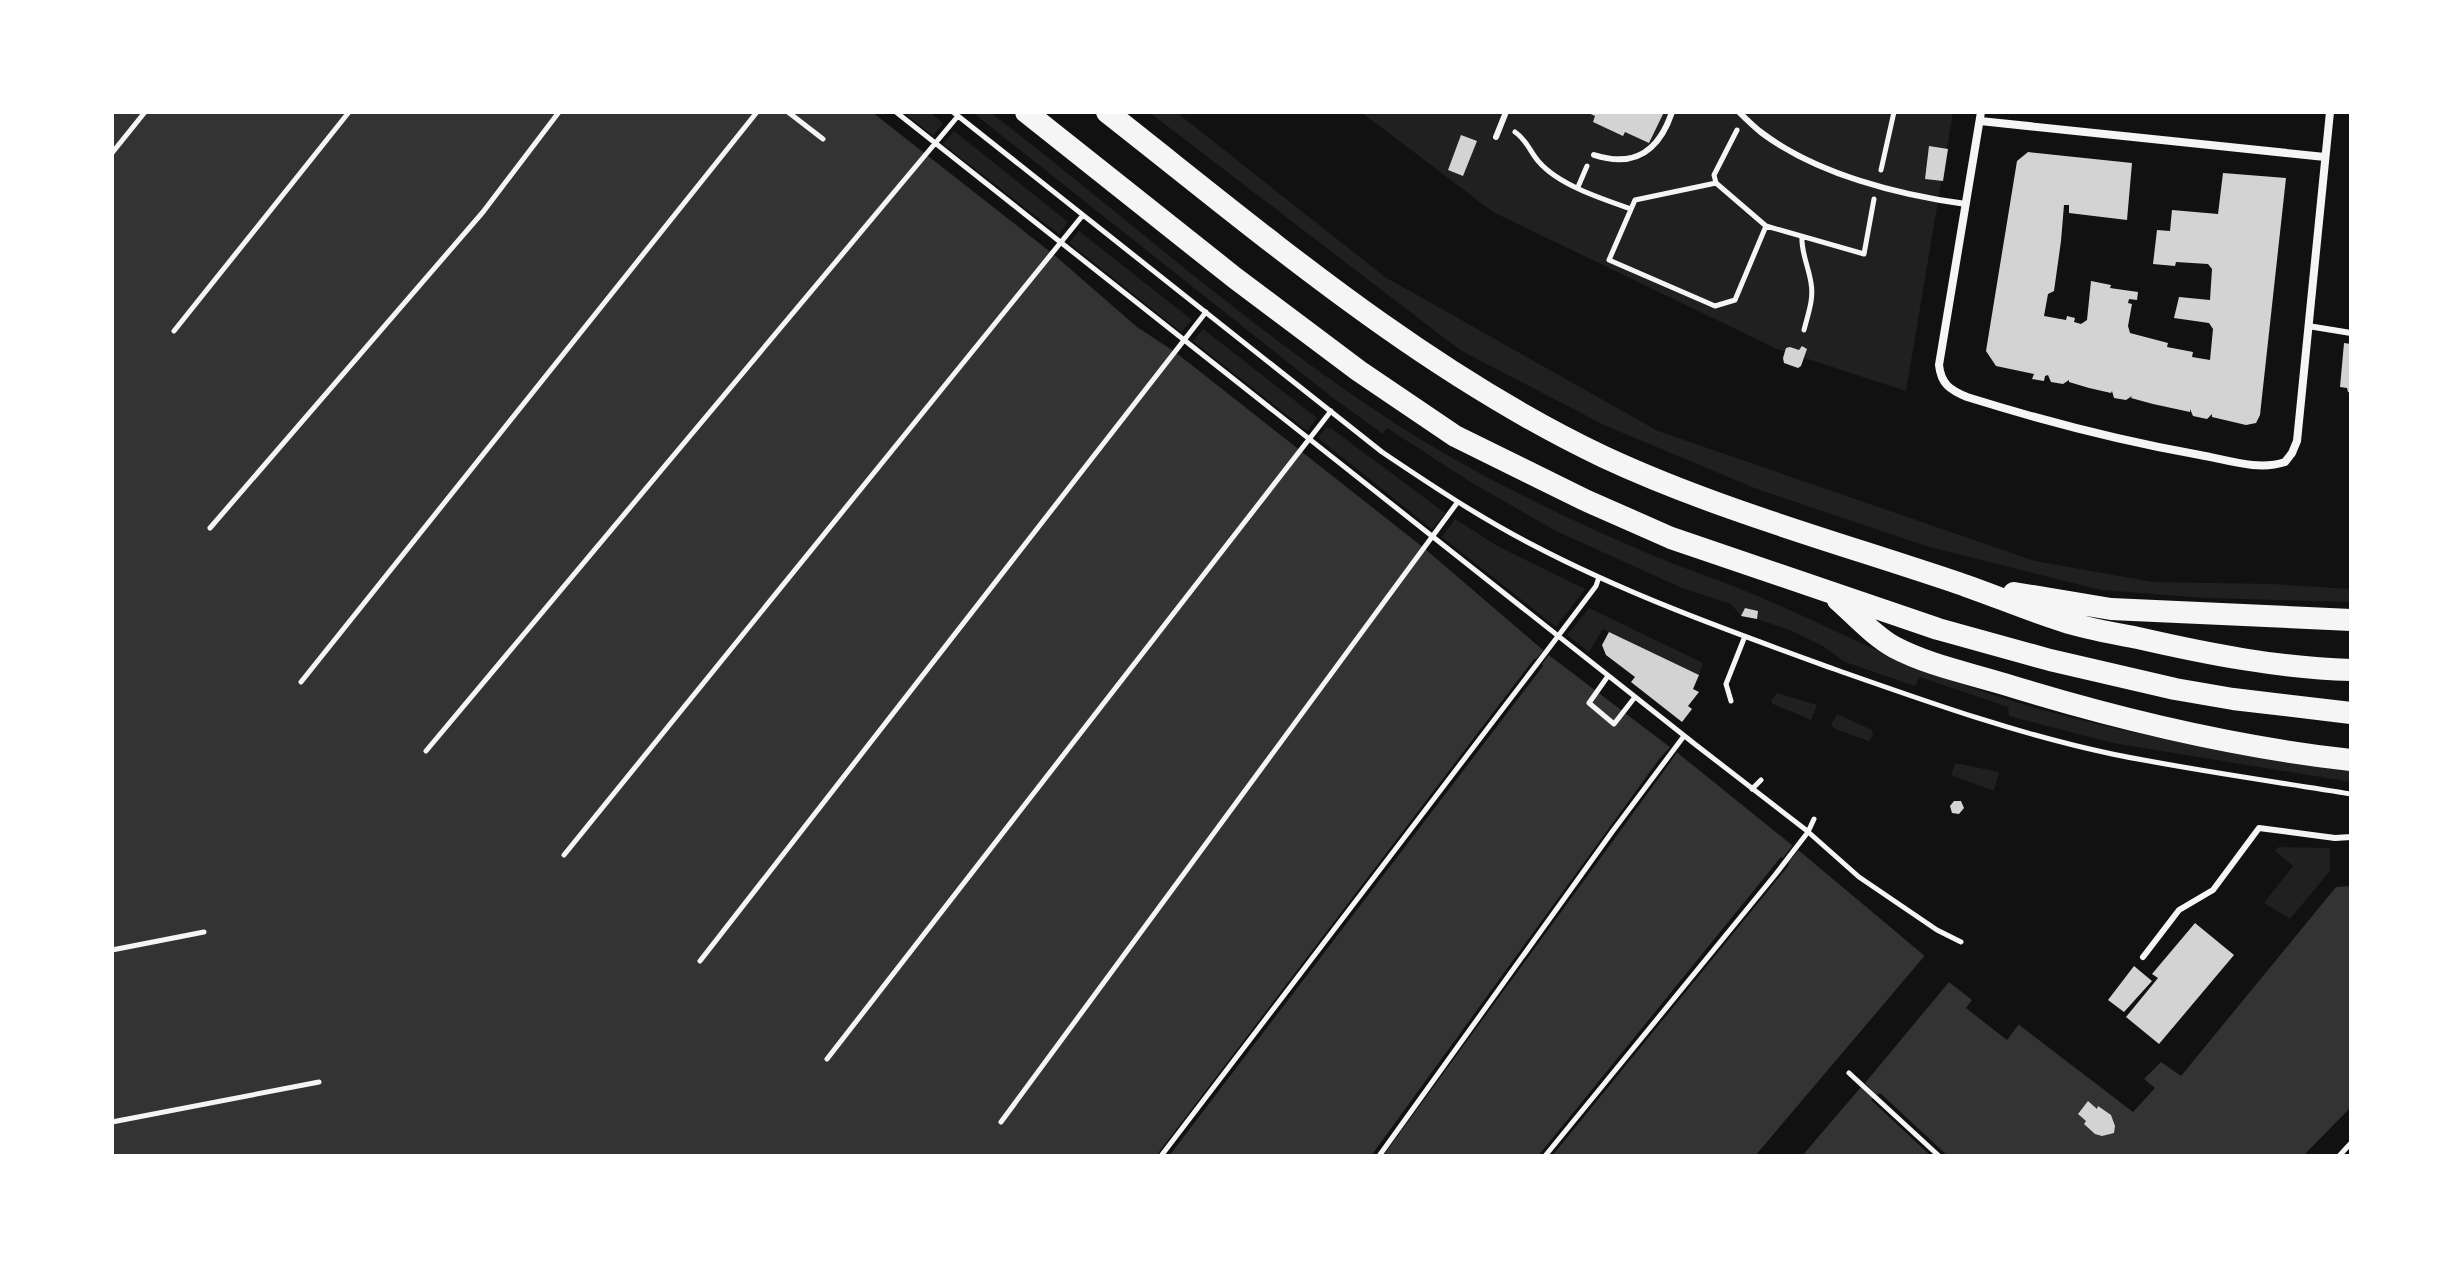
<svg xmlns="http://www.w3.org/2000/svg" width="2463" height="1268" viewBox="0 0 2463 1268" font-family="Lato,sans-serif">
  <rect width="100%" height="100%" fill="#111"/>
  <path fill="#202020" d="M903,112H929L943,123L933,136Z
    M972,112H990C1131,221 1268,345 1420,439C1494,484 1574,522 1654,556C1685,569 1717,579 1748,592C1807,616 1864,647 1924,670C2060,724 2206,750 2351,769V782L2113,743L2009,716L2008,707L1920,677L1915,686L1845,662L1823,646L1790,630L1757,619V611L1745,608L1741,616L1731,604L1682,588L1556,531L1469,481L1387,428L1383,434L1333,398Z
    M1149,112H1176L1385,277L1658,431L2035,561L2153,582L2272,584L2351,589V602L2207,598L2101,590L1926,546L1757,489L1604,425L1460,350Z
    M1361,112H1953L1906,391L1777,349L1493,212Z
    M954,131L1068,222L1059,234L943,144Z
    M1079,231L1192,320L1181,332L1069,243Z
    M1203,329L1317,418L1307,431L1193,341Z
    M1326,428L1332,429L1445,513L1432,529L1318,438Z
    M1455,519L1499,547L1585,589L1556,627L1442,537Z
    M1589,608L1703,663L1699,675L1603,629L1589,652L1567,635Z
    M1777,693L1817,705L1811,720L1773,704L1771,701Z
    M1837,714L1872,730L1873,735L1869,741L1835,729L1831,725Z
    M1955,763L1999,772L1994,791L1951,775Z
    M2279,847L2330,848V871L2290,919L2264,903L2293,866L2275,851Z"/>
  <path fill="#333" d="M112,112H872L1053,254L1137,327L1175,352L1424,548L1550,656L1679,754L1803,854L1926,957L1955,976L2133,1112L2155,1088L2144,1079L2161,1062L2181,1076L2336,887L2351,886V1107L2303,1156H112Z"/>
  <path fill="#111" d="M1546,647L1551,652L1542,664L1543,666L1169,1156H1156L1534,659H1536Z
    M1673,744L1679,749L1669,764L1383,1156H1371L1660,758Z
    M1795,842L1801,847L1788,863L1789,865L1552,1156H1538L1781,857L1783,858Z
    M1927,953L1957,973L1955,976L2019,1024L2007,1040L1966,1008L1972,1000L1949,982L1865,1083L1877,1095L1880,1093L1948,1156H1931L1871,1100L1873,1098L1861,1087L1802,1156H1755Z"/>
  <path fill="#d3d3d3" d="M1586,112H1664L1649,143L1625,132L1623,136L1593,122L1595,116Z
    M1461,135L1477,141L1463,176L1448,170Z
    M1929,146L1948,149L1943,181L1925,179Z
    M2028,152L2132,163L2127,220L2069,213V205H2064L2061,241L2054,291L2048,294L2044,316L2066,320L2067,316L2075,318L2074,322L2081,324L2087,320L2091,281L2111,285L2110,288L2138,292L2137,300L2129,299L2128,303L2132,304L2128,326L2130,333L2168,343L2167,347L2193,352L2192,357L2210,360L2213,329L2209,323L2174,318L2179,297L2210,300L2212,269L2208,264L2176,262L2175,266L2153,264L2157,230L2170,231L2172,210L2218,214L2223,173L2286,178L2260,415L2256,423L2246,425L2212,417V414L2207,419L2193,416L2190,409V412L2153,404L2131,398L2132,396L2126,400L2114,398L2112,391L2111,393L2089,388L2069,382V380L2063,384L2051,382L2048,375L2045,376L2044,381L2032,379L2034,374L1996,366L1986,351L2017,161Z
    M2344,343L2351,344V393L2348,392L2347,388L2340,387Z
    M1802,346L1807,349L1801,366L1798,368L1784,363L1783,358L1786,348L1790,347L1799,350Z
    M1745,608L1758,611L1757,619L1741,616Z
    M1609,632L1699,675L1693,689L1699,692L1688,706L1692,709L1682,722L1631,682L1635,677L1606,655L1602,645Z
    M1954,801H1961L1964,808L1959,814L1952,813L1950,806Z
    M2195,923L2234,955L2159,1044L2126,1017L2158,978L2152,974Z
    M2134,966L2152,981L2124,1012L2108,1000Z
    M2088,1101L2097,1109L2098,1106L2111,1115L2115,1126L2114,1133L2102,1136L2095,1134L2084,1124L2086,1121L2078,1114Z"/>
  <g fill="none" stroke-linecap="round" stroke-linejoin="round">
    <path stroke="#f5f5f5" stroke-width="5" d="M788,112L823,139
      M896,112L1696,745L1806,830L1859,877L1937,930L1961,942
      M953,112L1382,452C1431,485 1479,517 1531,544C1628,595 1732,632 1834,669C1925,701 2017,734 2112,754C2191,770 2271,781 2351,794
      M1515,132C1527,140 1530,152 1539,162C1559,185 1602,199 1631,209
      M112,153L145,112
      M1881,170L1894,112
      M1716,183L1714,175L1737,130
      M1578,187L1587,166
      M1766,226L1735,300L1715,306L1609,260L1635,200L1716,183L1766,226L1864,254L1874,199
      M1802,237C1801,252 1809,268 1811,283C1814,299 1808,314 1804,330
      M174,331L349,112
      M210,528L483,212L559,112
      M1608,676L1589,703L1614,724L1635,697
      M301,682L757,112
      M1731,701L1726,684L1745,636
      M426,751L958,116
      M1752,789L1761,780
      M564,855L1083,215
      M112,950L204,932
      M700,961L1206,312
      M827,1059L1331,411
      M1849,1073L1939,1156
      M112,1122L319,1082
      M1001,1122L1457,503
      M1161,1156L1543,656L1596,586L1599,577
      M1379,1156L1612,832L1684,736
      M1545,1156L1775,875L1808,832L1814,819
      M2339,1156L2351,1143"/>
    <path stroke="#f5f5f5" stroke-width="6" d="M1739,112C1746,119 1754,127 1762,133C1817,174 1898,195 1966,204
      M1496,137L1506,112
      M1594,155C1635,168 1659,151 1672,112
      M2308,326L2351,333
      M2143,957L2179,910L2213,890L2259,828L2335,838L2351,837"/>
    <path stroke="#f5f5f5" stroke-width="8" d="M1981,112L1939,365C1941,384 1950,390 1967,397C2044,421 2121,441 2200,455C2228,460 2258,471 2285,462L2292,453L2297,441L2330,112
      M1980,121L2325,157"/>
    <path stroke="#f5f5f5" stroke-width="22" d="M1026,112L1235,278L1359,371L1455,436L1587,501L1671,538L1938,629L2050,660L2175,689L2233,699L2351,713
      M1107,112C1265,236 1421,370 1604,457C1718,510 1840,543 1958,583C1993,595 2028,610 2063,621C2087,629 2113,633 2138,638C2208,654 2279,668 2351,670
      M2014,593L2111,609L2351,620
      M1838,600C1855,615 1874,636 1894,647C1928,665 1968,673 2004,684C2117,719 2234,747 2351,760"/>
  </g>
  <rect width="2463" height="1268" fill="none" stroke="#ffffff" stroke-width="228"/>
</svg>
